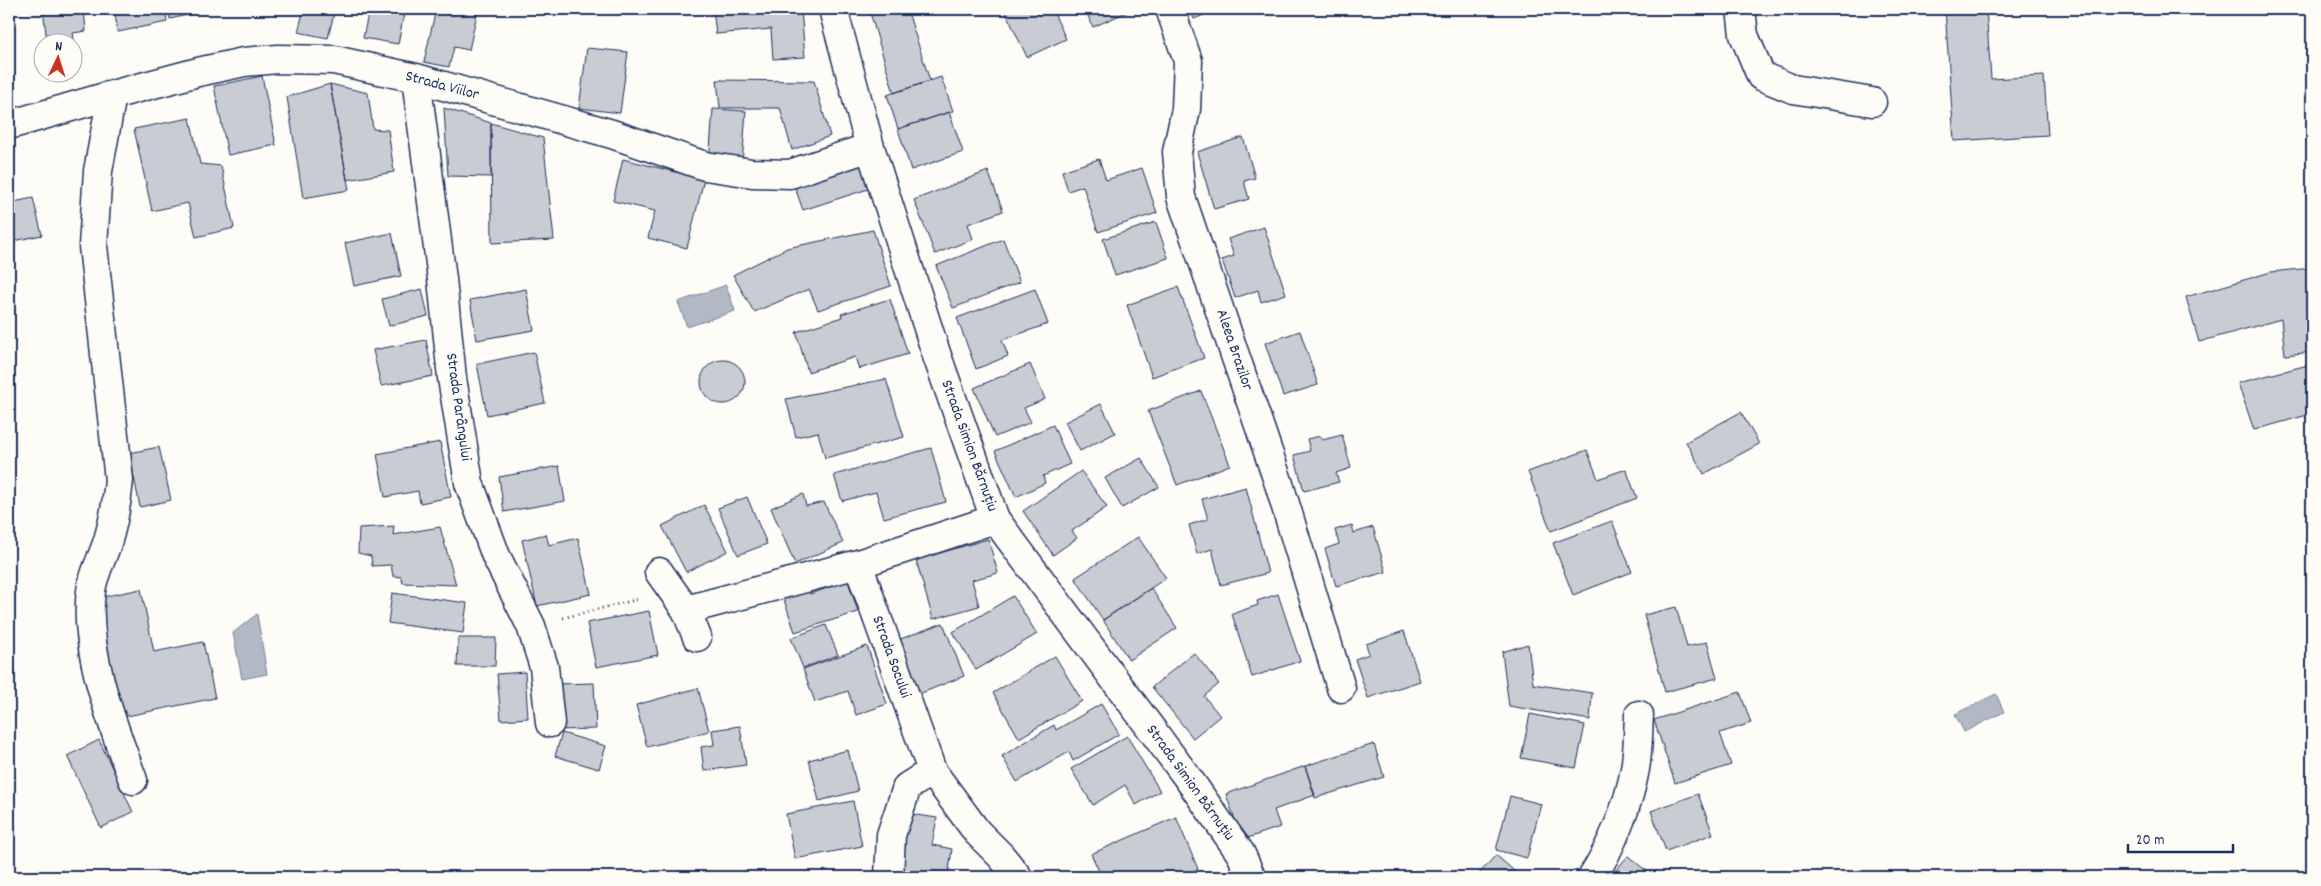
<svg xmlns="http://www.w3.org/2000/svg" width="2321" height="886" viewBox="0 0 2321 886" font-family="Dekko,sans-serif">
  <rect width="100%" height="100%" fill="#fdfcf7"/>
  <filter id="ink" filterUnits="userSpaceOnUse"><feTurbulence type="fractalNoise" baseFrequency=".02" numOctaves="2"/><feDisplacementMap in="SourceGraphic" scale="10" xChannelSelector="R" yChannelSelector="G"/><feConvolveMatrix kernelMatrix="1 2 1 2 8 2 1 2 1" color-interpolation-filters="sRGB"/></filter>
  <g filter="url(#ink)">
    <path fill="#b3b8c5" stroke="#76819c" d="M726,285L735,311L687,327L678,302Z
      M257,614L267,674L242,679L233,633Z
      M1996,694L2004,712L1964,732L1955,714Z"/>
    <path fill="#c9ccd3" stroke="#1b2f5e" d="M43,9H84L86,31L73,33L75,44L47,42Z
      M114,9H165L167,22L118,32Z
      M168,9H213L170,19Z
      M304,9H335L328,38L298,32Z
      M369,9H405L398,44L363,38Z
      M436,9H478L469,50L454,47L449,67L424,62Z
      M713,9H801L805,57L773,59L771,29L716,34Z
      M869,9H907L930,81L894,93Z
      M1004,9H1052L1066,39L1027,57Z
      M1085,9H1128L1129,11L1093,27Z
      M1190,9H1219L1194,19Z
      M1945,9H1986L1991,79L2044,76L2048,135L1954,141Z
      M587,48L628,52L620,113L579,108Z
      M262,76L276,145L228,155L214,86Z
      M941,77L953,111L898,129L887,95Z
      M717,80L814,81L830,136L792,150L780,108H720Z
      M330,84L349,190L303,198L287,97Z
      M330,84L368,93L373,129L388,130L394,172L347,180Z
      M444,108L491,123V177L448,176Z
      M713,109L746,111L742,165L709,163Z
      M949,112L963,152L911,170L898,129Z
      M190,118L200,164L221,166L234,228L196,237L188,203L152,211L134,129Z
      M491,123L543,138L554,240L492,243Z
      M1243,137L1255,178L1244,181L1249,199L1214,209L1197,152Z
      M623,159L704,179L687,248L648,238L655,211L613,201Z
      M1099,159L1106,180L1142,168L1157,213L1098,232L1083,186L1068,191L1062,171Z
      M859,161L868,189L803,210L793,182Z
      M988,171L1003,211L968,224L973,239L935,254L914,200Z
      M33,198L42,235L9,242V203Z
      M1156,222L1168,258L1115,275L1103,239Z
      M1264,227L1286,294L1261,302L1258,290L1235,298L1222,260L1234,256L1228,239Z
      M873,230L891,286L818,310L809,289L754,312L733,275L787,248Z
      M392,233L401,276L354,286L345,243Z
      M1003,239L1020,282L953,308L936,266Z
      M2312,268V352L2285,355L2281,319L2199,342L2186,297L2271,272Z
      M1178,287L1204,358L1152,377L1127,305Z
      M422,289L428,316L389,326L382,299Z
      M526,289L534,330L477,340L470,300Z
      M1035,289L1048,324L1002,340L1008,356L976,369L957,318Z
      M890,299L908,354L859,369L855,357L808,372L796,332L842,317L841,314Z
      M1300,331L1318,385L1283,396L1265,343Z
      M426,340L433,376L381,386L373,350Z
      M534,352L545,403L487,415L477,364Z
      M701 382a22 22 0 1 1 44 0a22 22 0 1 1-44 0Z
      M1030,364L1045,399L1024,408L1031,422L995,437L974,388Z
      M2312,364V420L2311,414L2254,430L2238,383Z
      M886,379L904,437L825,458L818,432L796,437L786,399Z
      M1201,391L1230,465L1177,485L1148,411Z
      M1101,404L1115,433L1080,451L1065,422Z
      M1741,412L1759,444L1704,474L1686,442Z
      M1053,425L1070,464L1043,476L1045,483L1016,497L995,451Z
      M1342,435L1351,468L1336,473L1339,482L1304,491L1294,455L1310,451L1307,439L1321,436L1322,440Z
      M440,442L451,497L420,503L418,491L385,497L377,454Z
      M159,447L171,500L140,507L129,453Z
      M931,448L946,502L884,518L876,492L842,501L834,475Z
      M1587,450L1598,479L1626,469L1637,498L1551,531L1528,472Z
      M1141,458L1159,487L1122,508L1105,478Z
      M559,466L565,501L504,512L499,477Z
      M1081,471L1107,507L1072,531L1077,538L1053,555L1023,511Z
      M1246,487L1268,573L1221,585L1212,549L1197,554L1189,525L1208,519L1202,499Z
      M803,494L806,506L824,502L843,543L795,564L771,508Z
      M747,497L767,544L738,555L718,508Z
      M704,505L728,551L686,572L662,526Z
      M1612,521L1632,572L1573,595L1553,543Z
      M1352,525L1354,533L1373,527L1386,572L1336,586L1325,549L1339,544L1335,530Z
      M394,526L393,535L440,527L456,585L403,583L401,577L393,576L391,565L372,566L371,556L358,553L359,528Z
      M546,534L549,545L578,538L591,594L537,606L522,540Z
      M1138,537L1166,578L1103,620L1075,578Z
      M988,539L998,573L972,580L979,606L933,619L916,560Z
      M848,581L858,612L795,632L782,594L807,586L810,594Z
      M1151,588L1177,628L1129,660L1103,620Z
      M141,589L154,652L203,642L215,698L122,717L97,598Z
      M392,593L467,603L463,633L388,623Z
      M1278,594L1300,661L1252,677L1232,614L1258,605L1257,601Z
      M1013,596L1037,634L976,670L953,632Z
      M1676,607L1687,647L1707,642L1717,678L1665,692L1644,615Z
      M649,611L658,655L596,667L587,623Z
      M943,623L964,676L919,694L898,640Z
      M826,625L838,655L803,668L791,638Z
      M1404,631L1420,681L1368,698L1355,659L1369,654L1366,644Z
      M458,638H496L495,666H457Z
      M1528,644L1533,684L1592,693L1590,720L1509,706L1502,652Z
      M867,646L887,704L856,715L848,691L815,702L803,669Z
      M1194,653L1219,684L1204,696L1220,716L1193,738L1152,687Z
      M1055,656L1082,701L1019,738L993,693Z
      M525,672L528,718L501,720L497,674Z
      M594,683L596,729L558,730L556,684Z
      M698,688L709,731L647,747L636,705Z
      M1740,692L1751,723L1720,733L1731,765L1675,783L1654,720Z
      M1101,704L1119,734L1073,761L1069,752L1017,782L1002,756L1054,725L1056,730Z
      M1530,714L1585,725L1576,768L1521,758Z
      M740,726L746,765L704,771L701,747L714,745L712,730Z
      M562,733L606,746L599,769L555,756Z
      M1127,736L1160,791L1136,805L1125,785L1093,805L1071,769Z
      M99,740L133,812L101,828L67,756Z
      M1374,744L1384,777L1315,798L1305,766Z
      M848,750L858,791L819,801L809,760Z
      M1305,766L1315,795L1274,810L1280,827L1242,840L1226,794Z
      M1698,794L1713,834L1666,851L1651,811Z
      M1510,796L1541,804L1527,858L1496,850Z
      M853,801L862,846L795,859L786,814Z
      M904,813L937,818L932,845L952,849L948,877H894Z
      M1176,817L1198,869L1180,877H1102L1091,854Z
      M1496,855L1521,877H1476Z
      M1628,856L1654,877H1610Z
      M792,873L822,877H791Z"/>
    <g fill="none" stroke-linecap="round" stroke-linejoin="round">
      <g stroke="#1b2f5e" stroke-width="31">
        <path id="minor" d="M833,9L870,147L937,356L995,519L1190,781L1241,854L1251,877
          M1170,9L1188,61L1186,109L1177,152L1181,197L1279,484L1341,688
          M1741,9L1744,35L1761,76L1793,89L1872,102
          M416,78L442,279L452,378L469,483L496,556L531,626L544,667L550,723
          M112,95L98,171L93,246L119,480C117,501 114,520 108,540C103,557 93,574 91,591C83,649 113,726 133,780
          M9,125L112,95L198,72L244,62L278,59L334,60L416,78L612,134L705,166L752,173L790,174L870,147
          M995,519L858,564L932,771L977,832L1001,856L1018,877
          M659,572L686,610L697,637
          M686,610L858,564
          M889,877L891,835L907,787L932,771
          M1592,877C1611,848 1629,804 1635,769C1638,752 1638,733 1639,715"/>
      </g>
      <path stroke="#1b2f5e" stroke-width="3" stroke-dasharray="1 4" stroke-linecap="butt" d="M563,618L639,599"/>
      <use href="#minor" stroke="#fdfcf7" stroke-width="28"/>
    </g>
  </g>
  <g text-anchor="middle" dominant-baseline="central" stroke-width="4.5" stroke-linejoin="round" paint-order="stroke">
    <g font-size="16" fill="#1b2f5e" stroke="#fdfcf7">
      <text transform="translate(442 86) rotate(15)">Strada Viilor</text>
      <text transform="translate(1234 350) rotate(71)">Aleea Brazilor</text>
      <text transform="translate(458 407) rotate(82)">Strada Parângului</text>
      <text transform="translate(969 446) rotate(70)">Strada Simion Bărnuțiu</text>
      <text transform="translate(891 657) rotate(70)">Strada Socului</text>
      <text transform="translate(1190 783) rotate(54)">Strada Simion Bărnuțiu</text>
    </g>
  </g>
  <rect width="2321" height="886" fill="none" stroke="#fdfcf7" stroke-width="30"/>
  <rect x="15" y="15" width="2291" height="856" fill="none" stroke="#1b2f5e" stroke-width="2" filter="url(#ink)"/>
  <g transform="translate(58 58) rotate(4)"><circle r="24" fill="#fdfcf7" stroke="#a3aaba"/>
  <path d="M0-4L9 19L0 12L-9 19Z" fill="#c8321e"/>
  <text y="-8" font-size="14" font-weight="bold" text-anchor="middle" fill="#1b2f5e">N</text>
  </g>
  <path d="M2128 844v8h105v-8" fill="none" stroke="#1b2f5e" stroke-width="2.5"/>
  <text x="2136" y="844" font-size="15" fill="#1b2f5e" stroke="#fdfcf7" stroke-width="4" paint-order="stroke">20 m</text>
</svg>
